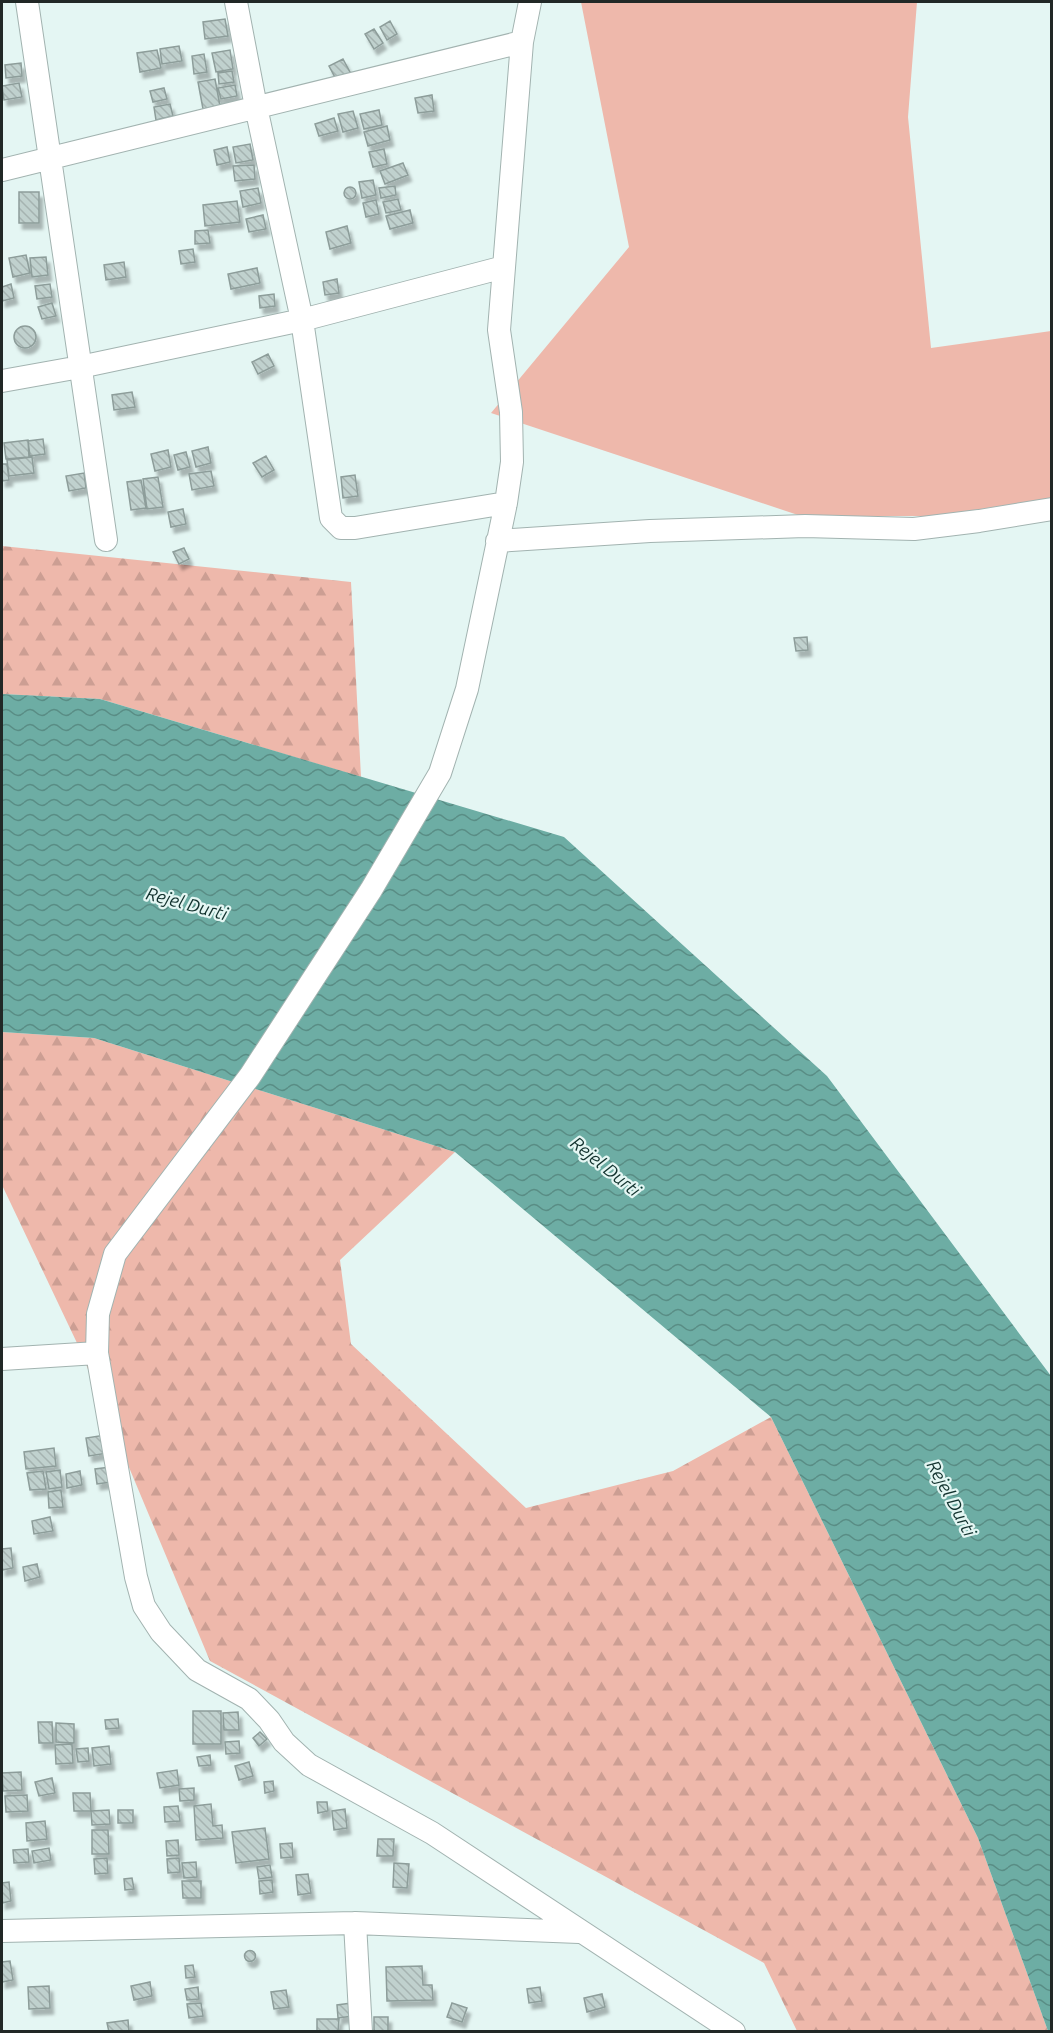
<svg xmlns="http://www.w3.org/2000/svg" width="1053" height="2033" viewBox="0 0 1053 2033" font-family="Ubuntu,sans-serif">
  <defs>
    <pattern id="forest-firs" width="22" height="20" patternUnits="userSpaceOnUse" patternTransform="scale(1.5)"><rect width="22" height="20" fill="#eeb8ab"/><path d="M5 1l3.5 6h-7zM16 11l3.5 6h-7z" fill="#cc9e93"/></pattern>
    <pattern id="water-waves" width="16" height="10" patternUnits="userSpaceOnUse" patternTransform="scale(1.5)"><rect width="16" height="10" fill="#6dada4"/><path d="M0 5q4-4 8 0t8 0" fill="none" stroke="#598d85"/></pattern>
    <pattern id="building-back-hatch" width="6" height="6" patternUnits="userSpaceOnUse" patternTransform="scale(1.5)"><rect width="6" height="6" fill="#c0d1ce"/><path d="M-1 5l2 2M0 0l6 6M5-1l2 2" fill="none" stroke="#a5b3b1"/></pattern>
    <filter id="shadow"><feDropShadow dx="3.5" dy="6" stdDeviation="1.5" flood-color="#0004"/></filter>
  </defs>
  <rect width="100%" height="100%" fill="#e4f6f3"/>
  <path fill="#eeb8ab" d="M581,2H917L908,117L931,348L1051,331V498L936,516H801L491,413L629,247Z"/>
  <path fill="url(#forest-firs)" d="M2,546L351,582L361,777L100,699L2,694Z
    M2,1032L94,1038L455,1152L340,1260L351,1344L526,1508L673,1471L771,1417L978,1838L1048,2031H797L764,1963L210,1661L77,1343L2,1185Z"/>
  <path fill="url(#water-waves)" d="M2,694L100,699L564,837L827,1076L1051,1376V2031H1048L978,1838L771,1417L455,1152L94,1038L2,1032Z"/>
  <path fill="url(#building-back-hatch)" stroke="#8d9d9a" stroke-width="1.5" filter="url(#shadow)" d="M225,19L228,36L205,39L203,22Z
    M390,21L397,34L387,40L380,27Z
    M374,29L383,43L374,49L365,34Z
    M179,46L182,61L162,64L160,49Z
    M157,50L161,68L140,72L137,53Z
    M230,50L233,69L216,72L212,53Z
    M204,54L207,72L194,74L192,56Z
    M343,59L351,74L337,81L329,66Z
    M21,63L22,76L6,78L5,65Z
    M232,71L234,82L219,84L218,73Z
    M215,79L220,106L203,109L198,82Z
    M19,83L22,97L4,100L2,86Z
    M235,85L237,96L221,99L218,88Z
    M164,88L167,99L153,102L150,91Z
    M432,95L434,111L418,113L415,98Z
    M170,104L173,116L156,120L154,107Z
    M379,110L382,125L364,129L360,114Z
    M353,111L358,128L343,132L338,114Z
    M334,118L338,131L319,136L315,124Z
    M387,126L390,140L368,146L364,132Z
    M250,144L253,160L236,163L233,147Z
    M227,147L230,162L217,165L214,150Z
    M384,149L387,164L373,167L369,152Z
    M403,163L408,175L385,184L380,171Z
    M254,165L255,179L235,181L233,166Z
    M373,180L376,195L362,198L359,182Z
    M395,186L396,195L381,198L379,188Z
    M344 193a6 6 0 1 1 12 0a6 6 0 1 1-12 0Z
    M258,188L261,203L243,207L240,191Z
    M19,192H39V223H19Z
    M398,199L401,210L386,213L383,202Z
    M376,200L379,214L366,217L363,203Z
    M237,201L240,222L205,226L203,205Z
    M410,210L413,223L390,229L386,216Z
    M263,215L266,229L249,232L246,219Z
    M347,226L351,243L330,249L326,232Z
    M208,230L210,243L195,244V231Z
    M193,249L195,262L181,264L179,251Z
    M26,255L30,273L13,277L9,258Z
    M46,257L48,275L32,277L30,258Z
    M124,262L126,277L106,280L104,265Z
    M257,268L260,283L231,289L228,274Z
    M337,279L339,293L325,295L323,282Z
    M11,284L14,298L2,301V287Z
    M50,284L52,297L37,299L35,286Z
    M274,294L275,306L260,308L259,296Z
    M52,303L56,316L42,319L38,307Z
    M14 337a11 11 0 1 1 22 0a11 11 0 1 1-22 0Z
    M268,354L274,366L258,374L252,362Z
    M132,392L135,407L114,410L112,395Z
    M43,439L45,454L30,456L28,441Z
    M28,440L29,457L6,459L4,443Z
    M208,447L211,463L196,467L192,451Z
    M168,450L171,467L155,471L151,454Z
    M186,452L190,467L178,470L174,455Z
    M266,456L274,470L262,477L253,463Z
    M32,457L34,473L9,476L7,460Z
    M2,464H7L9,480L2,481Z
    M211,471L214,486L192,490L189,474Z
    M84,473L86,488L69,491L66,476Z
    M355,475L358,496L343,498L341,477Z
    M158,477L163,507L147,509L143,479Z
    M141,480L146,508L131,510L127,482Z
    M183,509L186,524L171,527L168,512Z
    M184,548L189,559L179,564L173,552Z
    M807,637L808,650L796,651L794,638Z
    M105,1435L108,1453L89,1456L86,1438Z
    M54,1448L56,1466L26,1469L24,1452Z
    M110,1467L111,1482L97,1484L95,1469Z
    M60,1470L62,1487L49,1489L46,1472Z
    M43,1471L46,1489L30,1490L27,1473Z
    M80,1471L82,1485L67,1488L66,1474Z
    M61,1490L63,1507L49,1508L48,1492Z
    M50,1517L53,1531L34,1534L32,1521Z
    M11,1548L13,1568L2,1570V1549Z
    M37,1564L40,1577L25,1581L23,1567Z
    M193,1711H221V1744H193Z
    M238,1712L239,1730H224L223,1713Z
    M118,1719L119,1728L106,1729L105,1720Z
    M38,1722H52L53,1743H39Z
    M56,1723L74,1724V1743L56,1742Z
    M260,1732L267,1739L259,1746L253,1738Z
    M239,1741L240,1753L226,1754L225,1742Z
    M72,1744L73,1763L56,1764L55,1745Z
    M109,1746L111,1764L94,1766L92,1748Z
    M88,1748L89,1761L78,1762L76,1749Z
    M210,1755L211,1765L199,1766L197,1757Z
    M249,1762L253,1776L239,1780L235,1766Z
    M177,1770L179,1785L160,1788L157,1773Z
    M21,1772L22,1790L3,1791L2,1773Z
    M52,1778L55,1793L39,1796L35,1782Z
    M273,1781L274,1791L265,1793L264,1782Z
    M194,1788V1800L180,1801L179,1789Z
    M73,1793H90L91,1811H74Z
    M27,1795L28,1811L6,1812L5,1796Z
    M317,1802H327L328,1811L318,1813Z
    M211,1804L213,1826L222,1825L223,1838L196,1840L194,1806Z
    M178,1806L180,1821L165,1822L164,1807Z
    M345,1809L347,1828L334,1830L332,1811Z
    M109,1810L110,1824L92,1825L91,1811Z
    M118,1810H133V1823H118Z
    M45,1821L47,1839L27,1841L26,1823Z
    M265,1828L269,1859L236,1863L232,1832Z
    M92,1830H108L109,1854H92Z
    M378,1839H394L393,1856H377Z
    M178,1840L179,1855L167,1856L166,1841Z
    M292,1843L293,1857L281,1858L280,1844Z
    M49,1848L51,1860L34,1863L32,1851Z
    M28,1849L29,1862L14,1863L13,1850Z
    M107,1858L108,1873L95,1874L94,1859Z
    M179,1858L180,1872L168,1873L167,1859Z
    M196,1862L197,1877L184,1878L182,1863Z
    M394,1863L409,1864L407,1888L393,1887Z
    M270,1865L272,1877L259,1879L257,1867Z
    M308,1874L311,1893L298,1895L296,1875Z
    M132,1878L134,1889L125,1890L124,1879Z
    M272,1880L273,1892L260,1894L259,1881Z
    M182,1881H201V1898H183Z
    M9,1882L11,1901L2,1903V1883Z
    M244.5 1956a5.5 5.5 0 1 1 11 0a5.5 5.5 0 1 1-11 0Z
    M10,1961L13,1980L2,1982V1962Z
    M193,1965L195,1977L186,1978L185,1966Z
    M422,1966L423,1985H432L433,2000L387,2001L386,1967Z
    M150,1982L152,1996L134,2000L131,1986Z
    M49,1986L50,2008L29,2009L28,1987Z
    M198,1987L199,1999L187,2000L185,1989Z
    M540,1987L542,2001L529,2003L527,1989Z
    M286,1990L289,2007L274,2009L271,1992Z
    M602,1994L605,2007L587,2012L584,1998Z
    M201,2003L203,2016L189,2018L187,2004Z
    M351,2003L353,2016L338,2018L337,2005Z
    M452,2003L467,2008L462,2022L447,2017Z
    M374,2017H388V2032H374Z
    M317,2019H339L338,2032H317Z
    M128,2020L129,2032H109L107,2023Z"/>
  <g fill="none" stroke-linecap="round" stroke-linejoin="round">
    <g stroke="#a2b3b0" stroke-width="24">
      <path id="minor" d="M27,2L106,540
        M236,2L256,107L302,320L331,518L341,528H355L506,503
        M530,2L522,42L499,330L511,412L512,462L506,503L467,689L440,773L371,890L250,1076L115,1254L98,1314L97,1353L136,1577L144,1606L161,1632L197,1670L249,1699L269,1720L284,1742L309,1765L432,1833L734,2032
        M2,170L522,42
        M2,381L80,367L302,320L504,267
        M497,541L650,531L805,526L914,529L979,521L1052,509
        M2,1359L97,1353
        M355,1923L361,2032
        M2,1931L355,1923L579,1932"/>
    </g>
    <use href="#minor" stroke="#fff" stroke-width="22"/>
  </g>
  <g text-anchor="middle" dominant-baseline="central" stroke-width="4.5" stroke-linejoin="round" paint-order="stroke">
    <g font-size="18" font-style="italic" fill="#12322e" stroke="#e4f6f3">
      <text transform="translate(187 903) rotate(15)">Rejel Durti</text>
      <text transform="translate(606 1166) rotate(39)">Rejel Durti</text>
      <text transform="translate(952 1498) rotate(62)">Rejel Durti</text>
    </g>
  </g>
  <rect width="1053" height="2033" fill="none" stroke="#212826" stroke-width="6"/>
</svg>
